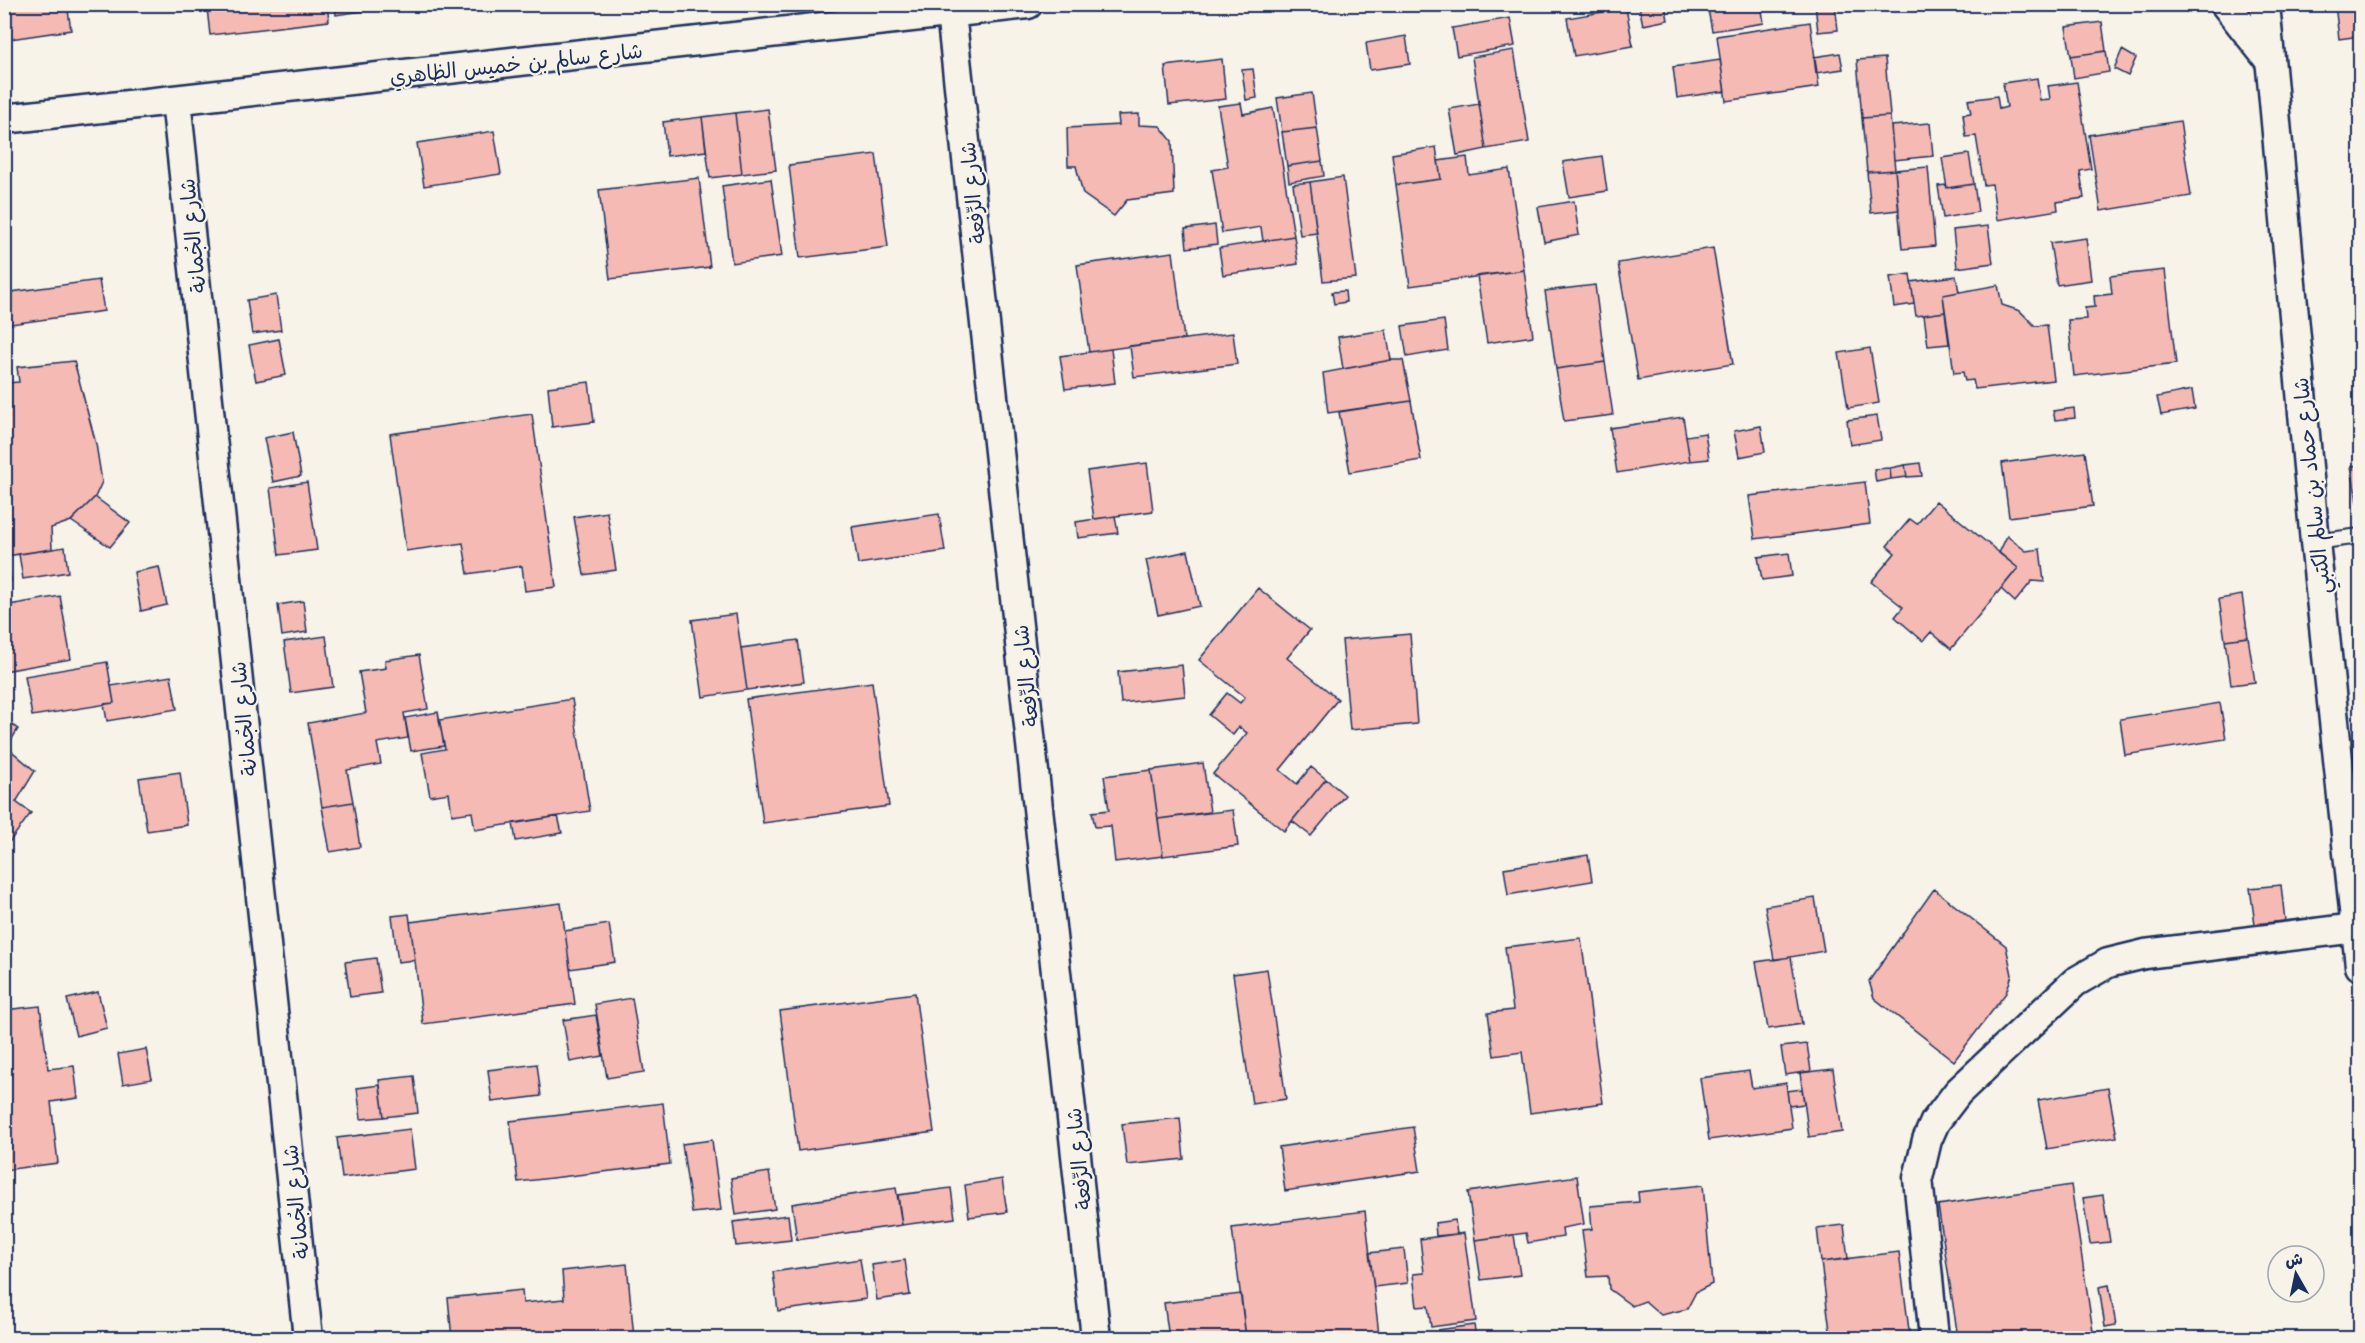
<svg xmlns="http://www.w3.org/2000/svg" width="2365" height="1343" viewBox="0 0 2365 1343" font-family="'Playpen Sans','Playpen Sans Arabic',sans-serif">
  <rect width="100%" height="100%" fill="#f7f3e8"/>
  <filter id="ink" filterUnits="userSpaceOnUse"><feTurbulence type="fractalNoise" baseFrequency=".0167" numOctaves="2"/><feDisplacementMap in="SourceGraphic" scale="12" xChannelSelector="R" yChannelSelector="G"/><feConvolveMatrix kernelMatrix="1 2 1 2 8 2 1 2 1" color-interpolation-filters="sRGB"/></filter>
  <g filter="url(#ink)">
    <path fill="#f5bab3" stroke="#1b2f5e" stroke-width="1.5" d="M4,4H67L71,30L4,40Z
      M241,4H327L329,21L210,35L207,8Z
      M335,4H410L336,15Z
      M1665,4L1668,20L1643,25L1639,6Z
      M1707,4H1761L1764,23L1712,31Z
      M1815,4H1835L1838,30L1818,32Z
      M2335,4H2360V36L2339,39Z
      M1626,8L1633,46L1574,56L1567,18Z
      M1510,18L1515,46L1457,56L1452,28Z
      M1810,22L1819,87L1726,101L1717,36Z
      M2102,22L2106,51L2071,56L2066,27Z
      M1406,36L1410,64L1370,70L1366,43Z
      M1514,50L1529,142L1486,149L1472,57Z
      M2122,50L2136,58L2128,76L2114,69Z
      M2106,51L2109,72L2074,78L2071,56Z
      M1840,53L1843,69L1816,73L1814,57Z
      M1885,58L1890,116L1862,118L1857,60Z
      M1222,59L1226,99L1169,105L1165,66Z
      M1720,60L1725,91L1677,98L1673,67Z
      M1253,69L1257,98L1246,100L1242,70Z
      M2037,78L2040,100L2050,99L2048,86L2077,82L2091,169L2080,171L2084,198L2057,202L2058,210L1997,220L1992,184L1984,185L1976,136L1966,137L1963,114L1971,113L1968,100L1997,96L1999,109L2007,107L2003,83Z
      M1312,93L1317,128L1282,132L1277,98Z
      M1241,103L1243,114L1273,108L1294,236L1263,241L1261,227L1222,233L1212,170L1228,167L1218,106Z
      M1479,104L1486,149L1457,155L1449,109Z
      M768,109L776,170L742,174L735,113Z
      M735,113L742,174L710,178L702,117Z
      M1139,114V125L1160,126L1172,141L1174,194L1127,200L1114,216L1083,194L1076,166H1068L1067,128L1119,125L1118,115Z
      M1890,116L1895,170L1867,172L1862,118Z
      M702,117L706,151L667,156L663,122Z
      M2180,121L2191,196L2101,211L2089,135Z
      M1930,123L1933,156L1894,160L1891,126Z
      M1317,128L1322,161L1287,166L1282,132Z
      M494,131L501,174L424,186L417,143Z
      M1436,147L1441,179L1396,185L1392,154Z
      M876,154L888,247L800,258L789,165Z
      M1969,154L1974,184L1947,188L1942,158Z
      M1602,156L1607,191L1569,197L1563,162Z
      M1467,157L1469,175L1509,169L1524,270L1410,286L1396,185L1441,179L1438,161Z
      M1322,161L1324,176L1289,182L1287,166Z
      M1928,167L1935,246L1902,249L1895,170Z
      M1895,170L1899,210L1871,213L1867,172Z
      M1343,177L1356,278L1323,281L1310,182Z
      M699,178L710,267L610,279L599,190Z
      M771,179L782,256L732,263L722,186Z
      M1310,182L1317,233L1300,235L1293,184Z
      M1974,184L1978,212L1943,218L1938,186L1946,185L1947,188Z
      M1574,201L1579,235L1544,242L1538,207Z
      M1215,225L1217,244L1187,248L1185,229Z
      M1988,226L1993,263L1957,268L1953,230Z
      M1294,236L1298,264L1223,275L1219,248Z
      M2086,238L2091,280L2057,285L2050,243Z
      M1713,248L1733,364L1638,380L1618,263Z
      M1173,252L1184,339L1089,352L1077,265Z
      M1524,270L1533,336L1487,343L1477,276Z
      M2165,270L2176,364L2074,376L2068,320L2086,319L2085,308L2095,307L2094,296L2112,294L2110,276Z
      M1910,274L1914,304L1894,307L1890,277Z
      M1956,276L1959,292L1943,295L1945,312L1916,316L1911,282Z
      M99,280L104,311L4,325V293Z
      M1595,285L1605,362L1556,369L1545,291Z
      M1998,285L2002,305L2020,311L2035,326L2047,325L2054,380L1975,389L1973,380L1965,381L1963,372L1954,373L1943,295Z
      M1345,291L1346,302L1334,304L1332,292Z
      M276,295L281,330L252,334L247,300Z
      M1945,312L1949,344L1928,346L1924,315Z
      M1444,320L1448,350L1407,357L1402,326Z
      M1386,330L1391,360L1343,369L1338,337Z
      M1233,333L1237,364L1134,377L1130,346Z
      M279,339L286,375L256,381L249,345Z
      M1870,348L1879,403L1848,408L1839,353Z
      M1111,349L1115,383L1065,389L1060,356Z
      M1391,360H1403L1411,401L1328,413L1323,373Z
      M74,361L96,444L102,482L95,497L71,521L51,528L52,549L7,556L11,581L4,582V383L19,382L17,367Z
      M1605,362L1613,415L1564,421L1556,369Z
      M589,382L594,422L552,427L548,387Z
      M2192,390L2195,409L2161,415L2157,397Z
      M1411,401L1421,460L1350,472L1339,412Z
      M2074,408L2075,418L2055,420L2053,411Z
      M532,414L556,587L525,591L522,566L468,574L463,543L406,551L390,434Z
      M1877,416L1881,440L1850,445L1847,420Z
      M1683,417L1690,461L1617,473L1610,428Z
      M1761,426L1765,452L1739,457L1734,431Z
      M293,432L301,476L273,482L264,438Z
      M1705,433L1709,459L1690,461L1686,436Z
      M2085,452L2093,506L2009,517L2002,463Z
      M1147,463L1153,511L1094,519L1087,471Z
      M1920,463L1922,476L1907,477L1905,465Z
      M1905,465L1907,477L1891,479L1890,468Z
      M2360,465V502H2357L2351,466Z
      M1890,468L1891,479L1876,482L1874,469Z
      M307,482L317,550L279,555L270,488Z
      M1865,482L1870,524L1755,539L1749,496Z
      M95,497L130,523L110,547L71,521Z
      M1936,501L2018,568L1951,649L1931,632L1923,641L1895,617L1903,607L1871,582L1895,553L1887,546L1910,519L1917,524Z
      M607,512L616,570L584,575L574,517Z
      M939,514L945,551L858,564L852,527Z
      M1115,516L1118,533L1078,538L1076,522Z
      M2007,536L2026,551L2040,549L2044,582L2032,581L2015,602L2001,589L2018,568L1999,553Z
      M65,547L68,572L23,579L19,554Z
      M1188,551L1200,606L1158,615L1146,560Z
      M1789,553L1792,576L1762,580L1758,557Z
      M159,567L167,605L141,611L134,572Z
      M1258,588L1310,630L1287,658L1338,699L1280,770L1297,784L1311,767L1326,779L1284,831L1213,774L1247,733L1239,727L1233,735L1209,715L1227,693L1240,703L1245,697L1199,660Z
      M2242,595L2248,637L2225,640L2219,599Z
      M60,596L71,659L4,671V606Z
      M303,601L307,632L282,636L278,605Z
      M736,614L747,690L703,697L692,620Z
      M1410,634L1417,724L1350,730L1342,640Z
      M326,636L333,687L291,693L284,642Z
      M2248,637L2255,682L2231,685L2225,640Z
      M798,640L804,682L747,690L741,648Z
      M419,655L428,709L404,713L408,738L377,743L381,764L347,770L353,802L322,807L308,723L366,713L359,672L386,668L385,660Z
      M107,662L114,703L32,716L25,676Z
      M1182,665L1185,696L1121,703L1118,672Z
      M171,676L177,709L107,721L104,704L114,703L111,686Z
      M872,682L889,806L763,823L746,699Z
      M572,699L590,811L475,830L472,812L452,815L449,793L430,796L422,753L445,749L439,720Z
      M2220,703L2226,739L2125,755L2120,719Z
      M438,712L444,746L411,751L405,718Z
      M4,719L18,729L7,747L35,771L16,802L31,813L7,845L4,843Z
      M1203,763L1210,812L1158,819L1151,770Z
      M1151,770L1163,856L1115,862L1111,826L1095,827L1092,812L1109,810L1104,776Z
      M180,772L187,825L147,831L139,778Z
      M1326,779L1345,795L1311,836L1292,821Z
      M353,802L360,847L330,852L322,807Z
      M1233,810L1238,846L1163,856L1158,819Z
      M558,816L562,833L516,841L513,823Z
      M1588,855L1592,881L1508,895L1504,868Z
      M2281,885L2285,921L2255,924L2250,888Z
      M1934,889L2006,946L2012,975L2006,993L1954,1061L1874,998L1869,981Z
      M1815,898L1824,951L1774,960L1765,906Z
      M561,903L575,1004L423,1024L410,922Z
      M409,914L415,960L398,962L392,916Z
      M609,924L615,962L570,969L565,931Z
      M1581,938L1603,1103L1530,1113L1522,1052L1494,1056L1488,1013L1513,1010L1505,947Z
      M1791,957L1802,1024L1768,1029L1756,962Z
      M376,958L381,993L350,997L345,962Z
      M1267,969L1286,1099L1252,1104L1233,974Z
      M98,992L107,1028L76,1036L67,999Z
      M915,993L934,1132L798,1151L780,1011Z
      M632,998L644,1072L607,1078L595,1004Z
      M40,1006L48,1069L74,1066L78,1098L51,1102L58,1163L4,1170V1010Z
      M596,1015L603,1056L570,1062L563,1020Z
      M1807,1044L1811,1071L1785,1075L1781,1047Z
      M146,1049L152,1079L123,1084L118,1054Z
      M537,1064L541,1096L492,1102L488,1070Z
      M1833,1069L1842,1132L1809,1137L1800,1073Z
      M1749,1071L1752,1088L1786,1083L1792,1128L1709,1140L1700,1078Z
      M414,1076L418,1113L384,1117L379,1080Z
      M380,1085L384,1117L361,1119L357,1088Z
      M2108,1088L2117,1137L2047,1149L2038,1100Z
      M1802,1089L1804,1104L1789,1106L1787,1091Z
      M663,1103L670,1164L518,1182L510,1121Z
      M1180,1118L1184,1159L1127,1165L1122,1124Z
      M1413,1127L1420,1171L1285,1191L1279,1147Z
      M410,1129L415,1169L342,1178L337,1138Z
      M712,1140L721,1210L692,1213L682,1144Z
      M769,1172L775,1209L736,1215L731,1178Z
      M1577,1176L1584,1224L1562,1228L1563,1237L1528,1243L1526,1233L1475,1240L1468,1192Z
      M1002,1179L1007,1212L969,1217L965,1185Z
      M1703,1185L1712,1284L1696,1292L1687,1309L1661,1315L1645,1301L1632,1306L1609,1289L1608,1276L1588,1277L1582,1230L1592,1229L1590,1206L1639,1202L1638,1192Z
      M2071,1185L2094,1338H1958L1938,1205Z
      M896,1188L902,1225L797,1240L792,1204Z
      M951,1188L955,1218L902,1225L898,1195Z
      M2103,1195L2110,1242L2090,1244L2083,1198Z
      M1365,1211L1379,1335L1346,1338H1246L1232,1228Z
      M788,1215L791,1240L736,1246L733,1222Z
      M1455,1220L1457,1234L1436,1236L1435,1223Z
      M1844,1225L1848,1259L1821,1262L1817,1228Z
      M1464,1233L1476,1321L1431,1327L1428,1306L1417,1307L1413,1274L1424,1273L1420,1239Z
      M1514,1235L1520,1275L1481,1280L1475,1240Z
      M1404,1249L1408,1283L1374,1287L1369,1253Z
      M1899,1252L1910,1338H1831L1821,1262Z
      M860,1259L866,1299L778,1311L773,1272Z
      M905,1260L910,1295L877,1300L872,1265Z
      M627,1264L634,1338H452L448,1298L522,1290L523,1303L564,1299L562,1271Z
      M2109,1285L2116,1325L2105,1327L2099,1287Z
      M1241,1294L1246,1338H1169L1164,1303Z
      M1474,1325L1476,1338H1439L1438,1330Z"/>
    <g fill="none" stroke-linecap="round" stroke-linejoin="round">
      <g stroke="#1b2f5e" stroke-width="18">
        <path id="service" d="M2315,542L2360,536"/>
      </g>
      <g stroke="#1b2f5e" stroke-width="33">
        <path id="minor" d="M2225,4L2270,61
          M2265,4L2315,542L2360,966
          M951,13L1096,1338
          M176,100L308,1338
          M4,119L1028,4
          M1934,1338L1918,1178L1927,1140L1935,1122L1958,1092L2075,982L2108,963L2145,954L2356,928"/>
      </g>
      <use href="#service" stroke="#f7f3e8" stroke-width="14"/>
      <use href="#minor" stroke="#f7f3e8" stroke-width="28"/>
    </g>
  </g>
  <g text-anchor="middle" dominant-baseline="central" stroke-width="4.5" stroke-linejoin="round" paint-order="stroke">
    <g font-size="21" fill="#1b2f5e" stroke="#f7f3e8">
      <text transform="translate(516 62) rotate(-6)">شارع سالم بن خميس الظاهري</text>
      <text transform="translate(971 193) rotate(-96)">شارع الرِّفعة</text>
      <text transform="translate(191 236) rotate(-96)">شارع الجُمانة</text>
      <text transform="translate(2310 486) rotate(-96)">شارع حماد بن سالم الكتبي</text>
      <text transform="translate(1024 676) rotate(-96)">شارع الرِّفعة</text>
      <text transform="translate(242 719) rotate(-96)">شارع الجُمانة</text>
      <text transform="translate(1077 1159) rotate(-96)">شارع الرِّفعة</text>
      <text transform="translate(294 1202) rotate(-96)">شارع الجُمانة</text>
    </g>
  </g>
  <rect width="2365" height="1343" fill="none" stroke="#f7f3e8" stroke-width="24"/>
  <rect x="12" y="12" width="2341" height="1319" fill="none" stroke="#1b2f5e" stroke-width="2" filter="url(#ink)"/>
  <g transform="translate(2296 1274) rotate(351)"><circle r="28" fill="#f7f3e8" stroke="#9fa5b1" stroke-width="1.5"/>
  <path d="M0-4.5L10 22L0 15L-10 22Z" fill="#1b2f5e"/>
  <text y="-9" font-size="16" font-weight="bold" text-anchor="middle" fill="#1b2f5e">ش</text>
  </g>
</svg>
